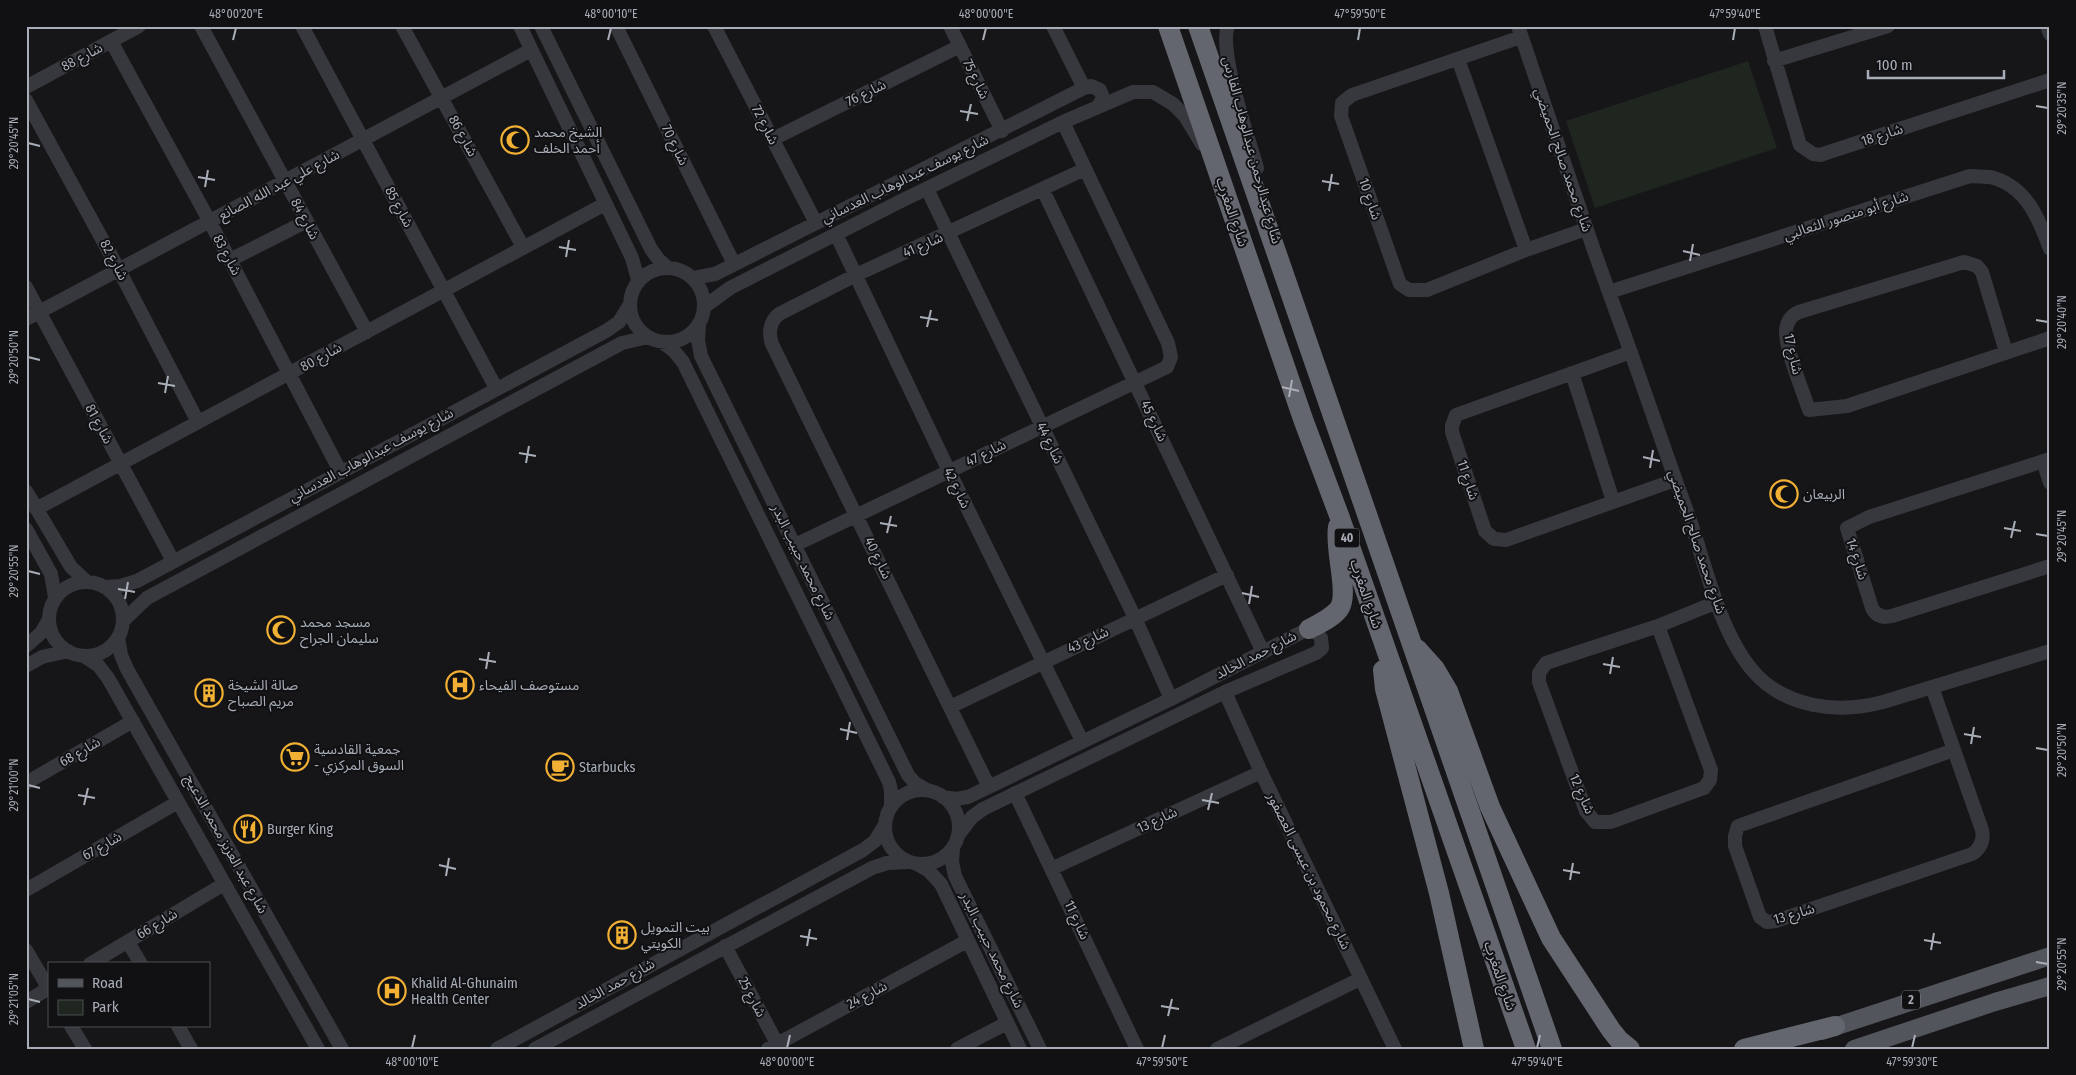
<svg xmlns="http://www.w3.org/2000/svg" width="2076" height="1075" viewBox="0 0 2076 1075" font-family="'Fira Sans Condensed','Noto Sans Arabic',sans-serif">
  <rect width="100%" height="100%" fill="#161618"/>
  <path fill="#1e261f" d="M1748,61L1777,148L1595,208L1566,121Z"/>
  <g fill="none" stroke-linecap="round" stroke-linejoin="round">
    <path stroke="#37383d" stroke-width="14" d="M201,26L367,332
      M302,26L496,388
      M402,26L523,247
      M520,26L632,258L638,280
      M541,26L651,249L659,260L667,267
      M616,26L734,264
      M714,26L816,223
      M950,26L1002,131
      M1053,26L1084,88
      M1228,26C1218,51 1249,139 1257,168
      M1518,26C1541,93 1563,160 1586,227C1600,269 1616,311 1631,353C1650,406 1668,460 1688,514C1705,562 1719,632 1753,671C1785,708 1838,714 1883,702L2050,651
      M1765,26L1800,145L1813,154L1820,155L2050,80
      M2047,26L2050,34
      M1521,37L1352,95L1342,103L1341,116L1400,284L1409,290H1427L1526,250L1586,229
      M111,41L210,222L340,471
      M1458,59L1526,250
      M1774,61L1888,26
      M26,87L139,26
      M26,100L119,270L198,422
      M773,139L960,46
      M927,189L1135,618L1171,699
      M1043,190L1263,652
      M836,234L949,471L1082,741
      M230,260L307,221
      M630 305a37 37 0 1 1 74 0a37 37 0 1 1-74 0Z
      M693,278L715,274L1084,88L1091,86L1100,90L1103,98L1099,105
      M26,287L173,561
      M1609,292L1970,176C1978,177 1987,176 1994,178C2027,188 2039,219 2050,249
      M704,307L730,288L899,202L1063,122L1133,92H1153L1173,104L1185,116L1202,144
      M26,319L531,50
      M699,325L698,340L701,356L908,775L915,783L927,790
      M662,342L674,351L683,362L889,782L891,791V807
      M1631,352L1456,415L1452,426V432L1485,531L1494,539L1506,540L1675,480
      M2006,352L1982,272L1977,266L1964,262L1799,312C1792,315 1787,321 1786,330C1785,349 1803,391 1809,410L1847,406L2050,338
      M1572,373L1613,501
      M2050,459L1869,517L1847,528L1872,608C1876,616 1883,618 1892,616L2050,566
      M2043,461L2050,483
      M26,491L71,567L87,582
      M36,509L605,204
      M26,529L51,574L55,597
      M795,545L1167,367L1171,357L1168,343L1063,122
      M49 619a37 37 0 1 1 74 0a37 37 0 1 1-74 0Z
      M104,587L120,586L137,581L606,331L619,322L629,306
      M123,621L147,598L622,343L648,337
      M1658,626L1711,770L1710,780L1704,788L1611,822H1595L1586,811L1539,682V673L1546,663L1658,626L1717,602
      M118,637L121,655L127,669L342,1049
      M26,646L41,633L48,621
      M84,656L98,665L108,678L318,1049
      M26,666L42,657L68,651
      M1932,687L1982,830C1984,840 1981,848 1972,854L1776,921L1767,922L1760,917L1735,846V836L1738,826L1954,750
      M1225,692L1261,772L1395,1049
      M950,707L1227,575
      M26,783L133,721
      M989,787L772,344C768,333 770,321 779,314L856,275L1085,169
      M885 827a37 37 0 1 1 74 0a37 37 0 1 1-74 0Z
      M1015,793L1137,1049
      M943,797L956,799L968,797L1171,699L1304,631C1312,629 1317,632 1321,638L1322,648L1316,653L1225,692L983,809L972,817L959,834
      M953,848L952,862L955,876L1040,1049
      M917,864L928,870L941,884L1020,1049
      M1053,868L1261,772
      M26,890L178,802
      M128,942L141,964
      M725,946L780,1049
      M26,950L49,989
      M90,964L224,884
      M26,1002L49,988
      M71,1026L85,1049
      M178,1026L191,1049
      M497,1049L863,850L875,841L884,826
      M535,1049L872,868L887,863L909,862
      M768,1049L967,941
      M957,1049L1007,1023
      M1217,1049L1360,979"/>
    <path stroke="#53555c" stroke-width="18" d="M1822,1031L2050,956
      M1854,1049L1995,1002L2050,986"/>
    <path stroke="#63666e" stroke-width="20" d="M1168,26L1303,419L1340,518L1526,1049
      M1198,26L1552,1049
      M1309,629C1319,624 1332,618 1339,609C1350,594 1334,551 1338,527
      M1417,649L1435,669L1448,691L1490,807L1551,938L1611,1030L1619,1040L1630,1049
      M1383,670L1385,689L1439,893L1474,1049
      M1744,1049L1835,1026"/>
  </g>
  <path fill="none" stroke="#a8adb8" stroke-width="2" d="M233,40L236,28M608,40L611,28M983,40L986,28M1358,40L1360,28M1733,40L1735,28M2036,106L2048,108M960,111L978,114M967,121L971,104M28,143L40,146M198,177L215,180M1322,181L1339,184M205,187L208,170M1329,191L1332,174M559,247L576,250M1683,251L1700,255M566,257L569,240M1690,261L1693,244M920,317L938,320M2036,320L2048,322M927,327L931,310M28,357L40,360M158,383L175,386M1282,387L1299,391M165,393L168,376M1289,397L1292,380M519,453L536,456M1643,457L1660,461M526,463L529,446M1650,468L1653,450M880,523L897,526M2004,528L2021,531M887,533L891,516M2036,534L2048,536M2011,538L2015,521M28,571L40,574M118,589L135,592M1242,593L1259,597M125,599L128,582M1249,604L1252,586M479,659L496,662M1603,664L1620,667M486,669L489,652M1610,674L1613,657M840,729L857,733M1964,734L1981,737M847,740L850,722M1971,744L1974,727M2036,748L2048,750M28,785L40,788M78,795L95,798M1202,800L1219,803M84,805L88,788M1208,810L1212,793M439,865L456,869M1563,870L1580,873M446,876L449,858M1570,880L1573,863M800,936L817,939M1924,940L1941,943M807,946L810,929M1931,950L1934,933M2036,962L2048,964M28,999L40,1002M1161,1006L1179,1009M1168,1016L1172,999M412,1048L415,1035M787,1048L790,1035M1162,1048L1165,1035M1537,1048L1540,1035M1912,1048L1915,1035"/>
  <defs>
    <g id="mosque-ring" transform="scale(1.4375)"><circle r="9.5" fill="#111113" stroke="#f2b134" stroke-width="1.5"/><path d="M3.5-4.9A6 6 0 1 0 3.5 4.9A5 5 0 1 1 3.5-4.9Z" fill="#f2b134"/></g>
    <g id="hospital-ring" transform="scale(1.4375)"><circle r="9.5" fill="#111113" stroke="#f2b134" stroke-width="1.5"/><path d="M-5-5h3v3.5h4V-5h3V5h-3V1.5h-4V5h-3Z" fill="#f2b134"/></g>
    <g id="building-ring" transform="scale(1.4375)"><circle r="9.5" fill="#111113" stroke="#f2b134" stroke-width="1.5"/><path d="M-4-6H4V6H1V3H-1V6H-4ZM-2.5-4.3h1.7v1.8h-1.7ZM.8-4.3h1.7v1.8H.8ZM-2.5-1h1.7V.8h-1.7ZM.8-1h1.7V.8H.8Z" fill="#f2b134"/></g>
    <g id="supermarket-ring" transform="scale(1.4375)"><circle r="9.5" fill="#111113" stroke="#f2b134" stroke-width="1.5"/><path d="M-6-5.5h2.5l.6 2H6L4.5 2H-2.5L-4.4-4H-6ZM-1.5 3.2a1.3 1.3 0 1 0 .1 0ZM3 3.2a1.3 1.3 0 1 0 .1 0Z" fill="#f2b134"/></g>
    <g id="cafe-ring" transform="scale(1.4375)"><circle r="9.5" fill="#111113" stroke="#f2b134" stroke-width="1.5"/><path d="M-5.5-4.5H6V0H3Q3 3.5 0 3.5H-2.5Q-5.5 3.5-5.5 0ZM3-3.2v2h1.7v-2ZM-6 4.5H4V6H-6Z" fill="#f2b134"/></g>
    <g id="restaurant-ring" transform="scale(1.4375)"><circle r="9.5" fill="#111113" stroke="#f2b134" stroke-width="1.5"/><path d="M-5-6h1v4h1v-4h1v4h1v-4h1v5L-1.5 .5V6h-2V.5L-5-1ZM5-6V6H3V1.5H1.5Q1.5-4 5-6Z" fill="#f2b134"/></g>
  </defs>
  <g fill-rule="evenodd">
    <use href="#mosque-ring" x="515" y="140"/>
    <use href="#mosque-ring" x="1784" y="494"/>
    <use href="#mosque-ring" x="281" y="630"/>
    <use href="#hospital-ring" x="460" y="685"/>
    <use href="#building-ring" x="209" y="693"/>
    <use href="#supermarket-ring" x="295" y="757"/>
    <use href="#cafe-ring" x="560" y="767"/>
    <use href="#restaurant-ring" x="248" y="829"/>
    <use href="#building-ring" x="622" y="935"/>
    <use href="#hospital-ring" x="392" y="991"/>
  </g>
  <g text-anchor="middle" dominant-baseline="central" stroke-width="4" stroke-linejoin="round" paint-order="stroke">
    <g fill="#111113" stroke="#7b7e86" stroke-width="1">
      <rect x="1334.5" y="528.5" width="25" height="19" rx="4"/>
      <rect x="1902" y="990.5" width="18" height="19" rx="4"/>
    </g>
    <g font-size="12" font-weight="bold" fill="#a8adb8">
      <text x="1347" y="538">40</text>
      <text x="1911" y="1000">2</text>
    </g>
    <g font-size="14" fill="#a8adb8" stroke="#111113">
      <text transform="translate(82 57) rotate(-28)">شارع 88</text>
      <text transform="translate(976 79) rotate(64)">شارع 75</text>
      <text transform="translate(866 93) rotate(-26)">شارع 76</text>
      <text transform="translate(765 125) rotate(63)">شارع 72</text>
      <text transform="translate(1882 135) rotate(-18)">شارع 18</text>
      <text transform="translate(463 136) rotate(61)">شارع 86</text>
      <text transform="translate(675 145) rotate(64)">شارع 70</text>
      <text transform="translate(1252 150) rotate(75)">شارع عبدالرحمن عبدالوهاب الفارس</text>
      <text transform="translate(1563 160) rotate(71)">شارع محمد صالح الحميضي</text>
      <text transform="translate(905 179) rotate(-26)">شارع يوسف عبدالوهاب العدساني</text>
      <text transform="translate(279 185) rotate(-28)">شارع علي عبد الله الصانع</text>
      <text transform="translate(1370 199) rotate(71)">شارع 10</text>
      <text transform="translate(399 207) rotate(62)">شارع 85</text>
      <text transform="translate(1232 212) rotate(71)">شارع المغرب</text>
      <text transform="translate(1846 216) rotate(-18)">شارع أبو منصور الثعالبي</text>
      <text transform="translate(305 219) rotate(62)">شارع 84</text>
      <text transform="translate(923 245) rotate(-24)">شارع 41</text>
      <text transform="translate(227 255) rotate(62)">شارع 83</text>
      <text transform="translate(114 260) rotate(62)">شارع 82</text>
      <text transform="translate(1793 354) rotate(77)">شارع 17</text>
      <text transform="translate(321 357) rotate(-29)">شارع 80</text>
      <text transform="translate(1154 421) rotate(64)">شارع 45</text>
      <text transform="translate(99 424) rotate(62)">شارع 81</text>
      <text transform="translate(1050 443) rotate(64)">شارع 44</text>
      <text transform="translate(986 453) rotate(-26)">شارع 47</text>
      <text transform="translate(371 455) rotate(-28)">شارع يوسف عبدالوهاب العدساني</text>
      <text transform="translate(1468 480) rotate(72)">شارع 11</text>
      <text transform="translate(957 488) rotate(64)">شارع 42</text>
      <text transform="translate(1697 542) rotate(71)">شارع محمد صالح الحميضي</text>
      <text transform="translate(878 558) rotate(64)">شارع 40</text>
      <text transform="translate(1857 559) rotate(72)">شارع 14</text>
      <text transform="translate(803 562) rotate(64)">شارع محمد حبيب البدر</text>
      <text transform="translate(1366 594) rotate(71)">شارع المغرب</text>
      <text transform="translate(1088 640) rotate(-25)">شارع 43</text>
      <text transform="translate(1256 655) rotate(-27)">شارع حمد الخالد</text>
      <text transform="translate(80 752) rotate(-30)">شارع 68</text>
      <text transform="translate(1582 794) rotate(66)">شارع 12</text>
      <text transform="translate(1157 820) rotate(-25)">شارع 13</text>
      <text transform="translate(226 844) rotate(61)">شارع عبد العزيز محمد الدعيج</text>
      <text transform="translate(102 846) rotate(-30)">شارع 67</text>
      <text transform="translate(1309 871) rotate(64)">شارع محمود بن عيسى العصفور</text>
      <text transform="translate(1794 914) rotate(-16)">شارع 13</text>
      <text transform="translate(1077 920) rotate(65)">شارع 11</text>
      <text transform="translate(157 924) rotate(-31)">شارع 66</text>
      <text transform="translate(992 950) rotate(64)">شارع محمد حبيب البدر</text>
      <text transform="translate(1500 976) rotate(71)">شارع المغرب</text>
      <text transform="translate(615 984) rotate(-29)">شارع حمد الخالد</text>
      <text transform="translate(867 995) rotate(-28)">شارع 24</text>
      <text transform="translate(752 997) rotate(62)">شارع 25</text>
    </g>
    <g font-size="14" fill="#a8adb8" stroke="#111113" text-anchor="start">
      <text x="534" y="132">الشيخ محمد<tspan x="534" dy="16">أحمد الخلف</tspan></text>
      <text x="1803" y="494">الربيعان</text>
      <text x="300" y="622">مسجد محمد<tspan x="300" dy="16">سليمان الجراح</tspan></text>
      <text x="228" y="685">صالة الشيخة<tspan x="228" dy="16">مريم الصباح</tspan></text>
      <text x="479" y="685">مستوصف الفيحاء</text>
      <text x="314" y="749">جمعية القادسية<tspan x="314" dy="16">- السوق المركزي</tspan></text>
      <text x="579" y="767">Starbucks</text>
      <text x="267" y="829">Burger King</text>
      <text x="641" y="927">بيت التمويل<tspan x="641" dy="16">الكويتي</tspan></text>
      <text x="411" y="983">Khalid Al-Ghunaim<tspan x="411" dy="16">Health Center</tspan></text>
    </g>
  </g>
  <rect width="2076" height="1075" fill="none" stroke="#111113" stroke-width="55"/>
  <rect x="48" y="962" width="162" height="65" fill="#111113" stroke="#4d4f55"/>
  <rect x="58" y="979" width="25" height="8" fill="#53555c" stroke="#4d4f55"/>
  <text x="92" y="988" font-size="15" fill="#a8adb8">Road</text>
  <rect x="58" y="1000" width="25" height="15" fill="#1e261f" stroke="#4d4f55"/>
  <text x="92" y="1012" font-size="15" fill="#a8adb8">Park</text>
  <path d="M1868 70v8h136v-8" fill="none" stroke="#a8adb8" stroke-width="2.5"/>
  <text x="1876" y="70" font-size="15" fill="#a8adb8" stroke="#111113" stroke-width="4" paint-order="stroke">100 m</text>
  <rect x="28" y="28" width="2020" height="1020" fill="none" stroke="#a8adb8" stroke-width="2"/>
  <g font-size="12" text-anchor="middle" fill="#a8adb8">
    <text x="236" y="18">48°00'20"E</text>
    <text x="611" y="18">48°00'10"E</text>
    <text x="986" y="18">48°00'00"E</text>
    <text x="1360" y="18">47°59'50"E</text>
    <text x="1735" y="18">47°59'40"E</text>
    <text transform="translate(2062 108) rotate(-90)" y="4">29°20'35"N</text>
    <text transform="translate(14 143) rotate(-90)" y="4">29°20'45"N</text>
    <text transform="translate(2062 322) rotate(-90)" y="4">29°20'40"N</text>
    <text transform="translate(14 357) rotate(-90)" y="4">29°20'50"N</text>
    <text transform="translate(2062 536) rotate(-90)" y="4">29°20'45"N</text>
    <text transform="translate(14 571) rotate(-90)" y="4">29°20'55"N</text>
    <text transform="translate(2062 750) rotate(-90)" y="4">29°20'50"N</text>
    <text transform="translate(14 785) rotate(-90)" y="4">29°21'00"N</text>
    <text transform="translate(2062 964) rotate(-90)" y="4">29°20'55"N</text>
    <text transform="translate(14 999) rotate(-90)" y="4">29°21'05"N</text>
    <text x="412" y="1066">48°00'10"E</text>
    <text x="787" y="1066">48°00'00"E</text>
    <text x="1162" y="1066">47°59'50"E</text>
    <text x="1537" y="1066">47°59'40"E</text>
    <text x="1912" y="1066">47°59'30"E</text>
  </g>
</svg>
